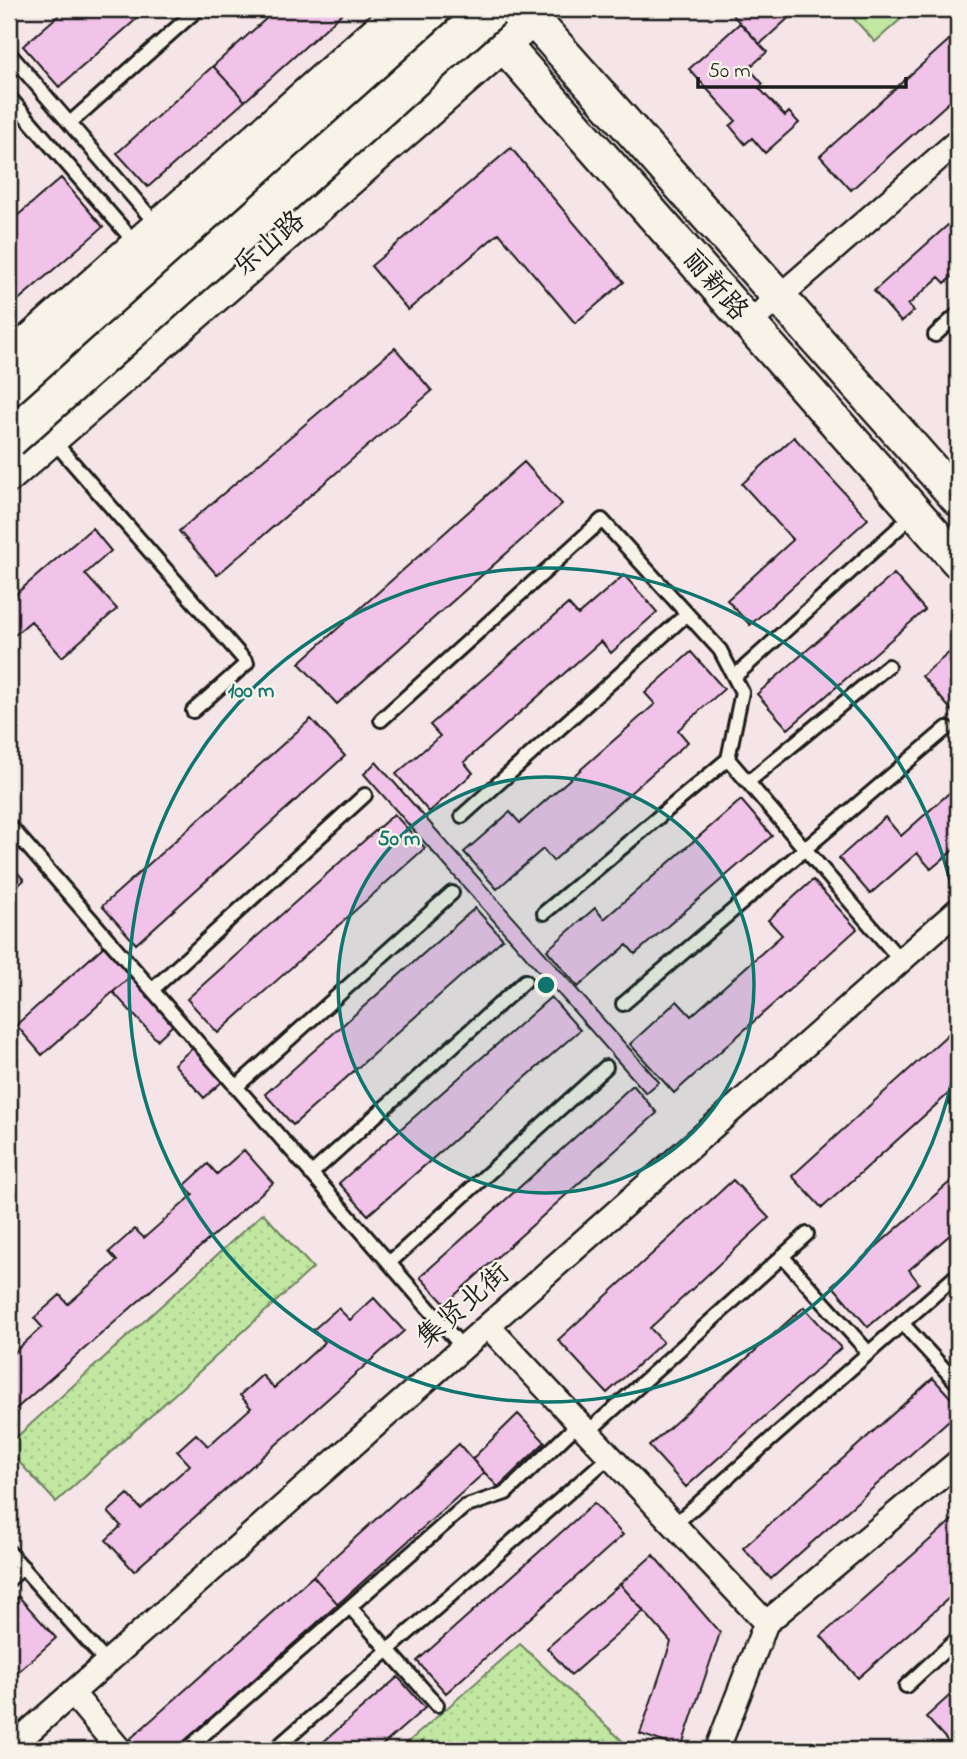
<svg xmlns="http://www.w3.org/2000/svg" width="967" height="1759" viewBox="0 0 967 1759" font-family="'Indie Flower','LXGW WenKai TC',sans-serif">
  <defs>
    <pattern id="grass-dots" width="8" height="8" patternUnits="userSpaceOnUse" patternTransform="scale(1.75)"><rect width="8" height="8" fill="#c1e7a1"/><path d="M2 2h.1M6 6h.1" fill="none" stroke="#a5c68a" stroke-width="1.8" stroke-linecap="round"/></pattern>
  </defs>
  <rect width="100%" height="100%" fill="#f5e5e8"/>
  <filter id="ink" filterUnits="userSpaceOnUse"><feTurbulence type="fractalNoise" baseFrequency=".0143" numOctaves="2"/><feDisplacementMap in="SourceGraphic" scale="14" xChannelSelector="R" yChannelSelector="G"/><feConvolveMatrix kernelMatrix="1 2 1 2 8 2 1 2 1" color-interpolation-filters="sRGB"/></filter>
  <g filter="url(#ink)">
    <path fill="url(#grass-dots)" stroke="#6e825e" stroke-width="2" d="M263,1213L313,1268L56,1502L9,1451V1444Z
      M520,1644L632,1750H399Z"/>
    <path fill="#c1e7a1" stroke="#6e825e" stroke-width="2" d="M845,9H912L875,42Z"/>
    <path fill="#f1c3e8" stroke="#1c1c1c" stroke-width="2" d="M66,9H148L59,87L23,46Z
      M277,9H347L245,101L213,66Z
      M727,9H790L794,13L760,44Z
      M740,23L767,52L749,68L763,84L759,88L785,116L789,112L799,123L765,153L752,138L745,144L730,126L736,121L689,69Z
      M958,32V94L851,190L820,156Z
      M213,66L245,101L148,187L117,153Z
      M511,148L624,282L575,323L499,233L408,310L371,266Z
      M61,178L103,227L9,308V223Z
      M958,216V271L945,283L939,277L908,305L914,311L901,322L874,291Z
      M395,348L432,391L217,575L179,531Z
      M958,373V388L951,379Z
      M794,437L868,519L750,625L727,600L793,540L742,484Z
      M524,462L562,504L337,704L299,663Z
      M92,528L111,551L85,574L117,609L62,657L31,621L9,640V600Z
      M894,574L925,610L788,729L757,694Z
      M624,575L657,612L611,653L601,641L464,762L473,773L429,812L396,774L440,736L430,725L568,604L578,615Z
      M958,645V718L922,676Z
      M691,652L724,689L678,730L688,742L553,861L543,849L497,889L464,852L510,812L520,823L655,704L645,693Z
      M311,719L345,756L136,944L102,906Z
      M376,762L659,1082L646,1093L364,774Z
      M958,785V846L931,869L917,853L870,894L839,858L885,817L901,836Z
      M741,800L772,836L635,954L627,945L578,987L547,950L595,908L604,919Z
      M394,814L425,848L218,1033L187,999Z
      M9,863L24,880L9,894Z
      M813,880L857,929L674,1093L630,1044L677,1001L691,1016L782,935L768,920Z
      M475,908L503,939L293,1125L265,1094Z
      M104,946L131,976L42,1055L16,1025Z
      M131,976L174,1024L157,1040L113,992Z
      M551,997L580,1030L368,1215L339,1183Z
      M958,1025V1085L822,1208L792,1176Z
      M194,1047L224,1080L204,1098L174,1064Z
      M633,1085L657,1113L445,1304L420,1277Z
      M244,1150L273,1183L9,1415V1357L42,1327L34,1318L60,1295L68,1304L117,1261L109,1252L135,1229L144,1238L193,1195L185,1185L208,1164L217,1174Z
      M958,1175V1228L909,1270L919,1283L868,1327L832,1285Z
      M733,1180L769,1218L650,1328L663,1342L607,1393L558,1340Z
      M374,1298L404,1331L134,1571L106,1540L121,1526L108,1512L128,1494L141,1509L190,1465L177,1451L196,1434L208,1446L251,1408L240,1395L262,1375L274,1388L325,1342L313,1330L338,1308L350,1320Z
      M804,1307L841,1348L686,1487L649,1446Z
      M933,1378L958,1406V1412L771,1579L743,1548Z
      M518,1414L545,1442L498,1487L472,1459Z
      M459,1444L484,1473L338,1604L313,1576Z
      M594,1503L623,1535L446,1693L417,1661Z
      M958,1515V1590L858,1678L821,1636Z
      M653,1555L720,1633L681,1748L640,1734L671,1642L620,1584Z
      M313,1576L338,1604L175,1750H140L130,1739Z
      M620,1584L644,1611L571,1675L547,1648Z
      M19,1597L56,1638L9,1680V1606Z
      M398,1677L425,1708L377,1750H314Z
      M958,1688V1750H956L926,1717Z"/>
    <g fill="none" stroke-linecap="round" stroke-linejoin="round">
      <g stroke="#1c1c1c" stroke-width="18">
        <path id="service" d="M9,12L12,9
          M9,53L157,225
          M9,97L137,245
          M71,122L198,9
          M935,335L958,314
          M51,438L247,663L193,711
          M734,677L915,513
          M381,720L602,520L720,650L742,692L728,759
          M748,782L888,666
          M462,816L687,614
          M9,825L463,1348
          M544,913L728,759L901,961
          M152,990L365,795
          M623,1004L947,728
          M236,1087L452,893
          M311,1174L525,981
          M782,1256L869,1353
          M389,1263L606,1067
          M902,1323L958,1384
          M588,1432L807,1234
          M674,1525L958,1274
          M9,1552L107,1663
          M9,1580L23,1567
          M350,1607L437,1705
          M906,1686L958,1638
          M186,1750L464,1507L506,1493L579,1423
          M274,1750L610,1456"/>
      </g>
      <g stroke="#1c1c1c" stroke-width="28">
        <path id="minor" d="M748,324L958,141
          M488,1326L766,1623
          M72,1693L120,1750
          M9,1749L958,910
          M717,1750L766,1623L958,1462"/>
      </g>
      <g stroke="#1c1c1c" stroke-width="38">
        <path id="secondary" d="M472,9L958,561
          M524,9L958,499
          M9,360L403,9
          M9,475L544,9"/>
      </g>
      <g stroke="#1c1c1c" stroke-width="42">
        <path id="primary" d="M9,387L432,9"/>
      </g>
      <use href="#service" stroke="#f7f3e8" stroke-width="12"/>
      <use href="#minor" stroke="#f7f3e8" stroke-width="23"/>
      <use href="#secondary" stroke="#f7f3e8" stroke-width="33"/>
      <use href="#primary" stroke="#f7f3e8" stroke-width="37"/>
      <g stroke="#1c1c1c" stroke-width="42" stroke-linecap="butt">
        <path id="primary-bridge" d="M9,439L491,9"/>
      </g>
      <use href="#primary-bridge" stroke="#f7f3e8" stroke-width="37"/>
    </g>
  </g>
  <circle cx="546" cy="985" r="208" fill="#0f766e" fill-opacity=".12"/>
  <g fill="none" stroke="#0f766e" stroke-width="3.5">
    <circle cx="546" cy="985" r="208"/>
    <path d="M958 1050A417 417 0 1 1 958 920"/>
  </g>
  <g text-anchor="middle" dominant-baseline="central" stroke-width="5" stroke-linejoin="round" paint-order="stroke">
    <g font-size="28" fill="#1c1c1c" stroke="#f7f3e8">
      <text transform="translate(270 245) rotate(-41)">乐山路</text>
      <text transform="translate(714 286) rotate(49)">丽新路</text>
      <text transform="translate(464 1307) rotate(-41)">集贤北街</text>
    </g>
  </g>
  <circle cx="546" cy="985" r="10" fill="#0f766e" stroke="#f7f3e8" stroke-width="3.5"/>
  <g font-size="21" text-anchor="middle" font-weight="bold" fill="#0f766e" stroke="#f7f3e8" stroke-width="5" stroke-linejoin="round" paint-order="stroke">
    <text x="251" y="697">100 m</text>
    <text x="399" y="845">50 m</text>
  </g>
  <rect width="967" height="1759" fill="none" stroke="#f7f3e8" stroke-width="35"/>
  <rect x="18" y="18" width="932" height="1724" fill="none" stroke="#1c1c1c" stroke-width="2.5" filter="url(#ink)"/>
  <path d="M698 77v10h208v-10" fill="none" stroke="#1c1c1c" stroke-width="3.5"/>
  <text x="708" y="77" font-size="21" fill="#1c1c1c" stroke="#f7f3e8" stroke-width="5" paint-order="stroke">50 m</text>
</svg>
